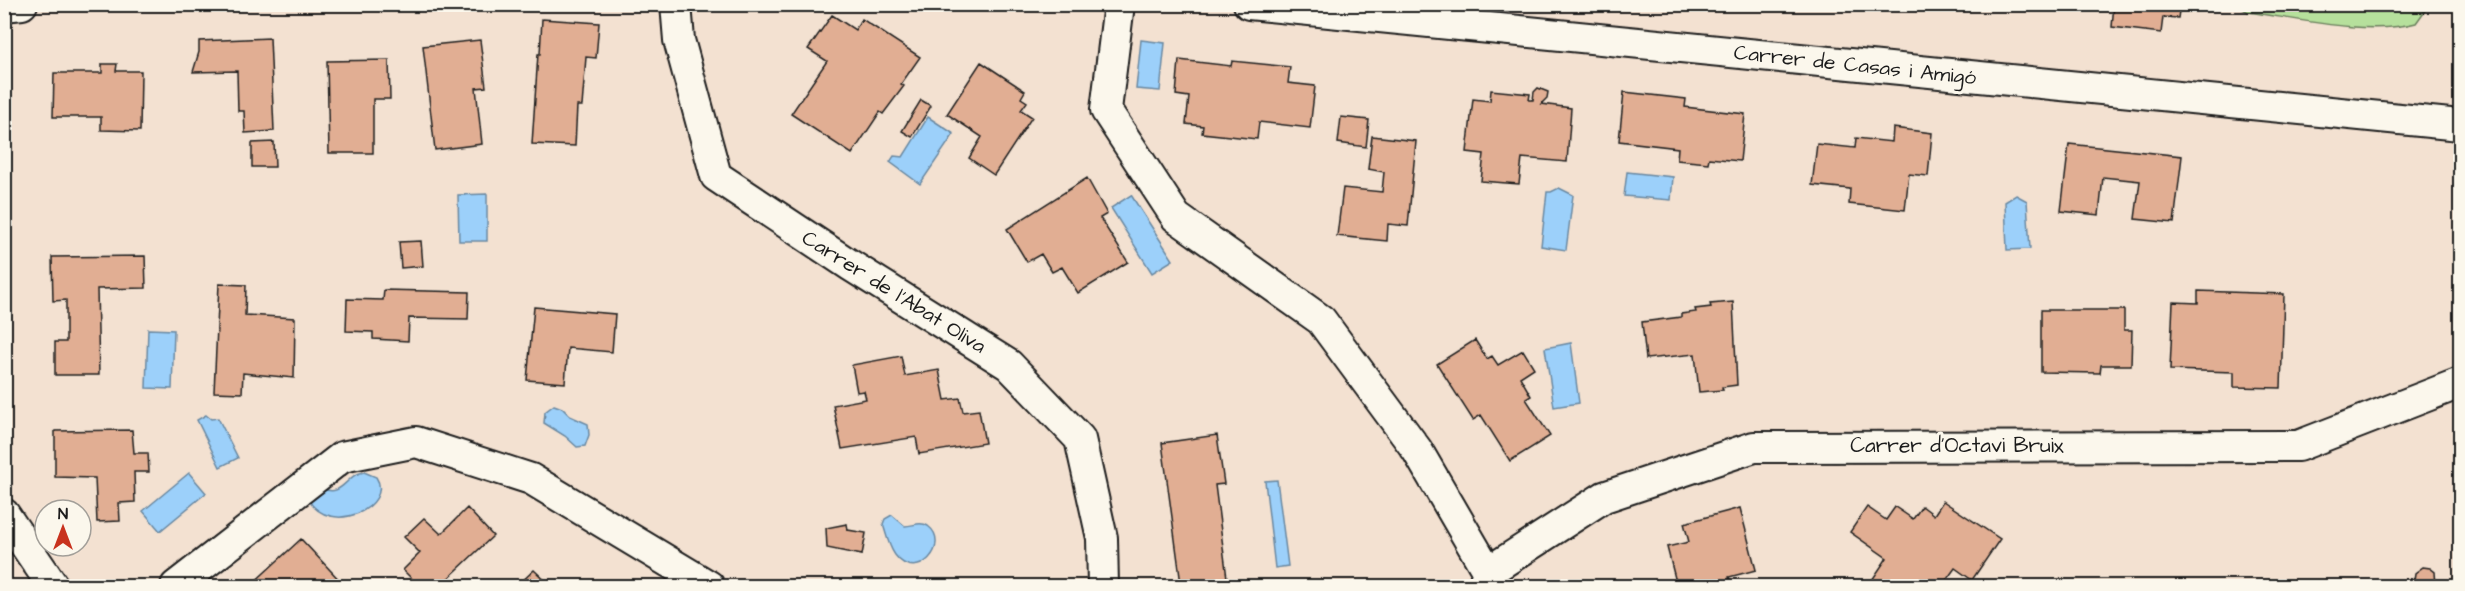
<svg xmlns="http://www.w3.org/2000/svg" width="2465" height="591" viewBox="0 0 2465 591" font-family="'Architects Daughter',sans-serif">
  <rect width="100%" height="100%" fill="#f3e1d1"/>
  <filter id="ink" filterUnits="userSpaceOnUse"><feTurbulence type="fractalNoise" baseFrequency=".0167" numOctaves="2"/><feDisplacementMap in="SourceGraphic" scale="12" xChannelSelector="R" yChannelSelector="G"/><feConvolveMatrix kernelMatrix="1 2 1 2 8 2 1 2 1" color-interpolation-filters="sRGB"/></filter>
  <g filter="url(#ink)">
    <path fill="#b6e09c" stroke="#697e5c" stroke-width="1.5" d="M2236,5L2429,4V5L2416,23C2368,36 2298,19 2248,12Z"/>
    <path fill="#9cd0fa" stroke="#6988a1" stroke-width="1.5" d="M1141,40L1165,43L1160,91L1136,89Z
      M928,117L954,134L920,184L890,162L894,156L903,157Z
      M1627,172L1673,177L1671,200L1624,196Z
      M1559,188L1573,195L1566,250L1541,246L1547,192H1551Z
      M487,194V241H459L458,195Z
      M1131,195L1173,260L1152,273L1111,208Z
      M2016,195L2027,201L2030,249L2007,250L2005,202Z
      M148,329L174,330L172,389L146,388Z
      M1571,343L1579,403L1554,407L1545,348Z
      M554,405L562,408L570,416L588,424L589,435L585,446L577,447L565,436L544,423L545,412Z
      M206,415L211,419L218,418L238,458L220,467L197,420Z
      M364,472L376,477C395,506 330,538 308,499L322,488C342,499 346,474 364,472Z
      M189,473L206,493L160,531L143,511Z
      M1277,480L1288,566L1275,568L1265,481Z
      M892,515L905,526C913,526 920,521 928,526C952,544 917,585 895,555C889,547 886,534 883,524L885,519Z"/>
    <path fill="#e1ae93" stroke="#1c1c1c" stroke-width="1.5" d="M2114,4H2180L2178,18L2163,17L2161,33L2112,27Z
      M832,15L855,30L862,19L920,57L901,84L904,86L883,114L880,112L852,154L791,114L827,61L808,49Z
      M542,19L599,23L596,58L586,57L582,106H577L575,146L532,144L538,54H540Z
      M270,38L274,131L245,133L244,111H238L237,71L193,72L199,52V41Z
      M480,40L486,87L476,88L482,144L435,150L423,46Z
      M389,60L390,99H373V153H329L327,61Z
      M1179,60L1231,66L1232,61L1290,67L1288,83L1315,86L1310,128L1259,122L1257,139L1202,133L1203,126L1186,124L1189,97L1176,95Z
      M981,62L1025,91L1021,98L1027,102L1021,110L1032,117L994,175L969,158L982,137L947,114Z
      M102,64H117L116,71H141L140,131L101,130V117H53L54,73H102Z
      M1538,88L1548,92L1547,98L1541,104L1571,108L1567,162L1522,158L1519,184L1481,181L1484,154L1467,152L1473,99L1490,101L1491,90L1530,94L1529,100H1533L1534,92Z
      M1624,92L1686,99L1685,107L1745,114L1740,161L1709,158L1708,163L1677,160L1678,148L1619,141Z
      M921,100L931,106L912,137L902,131Z
      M1341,117L1369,120L1366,147L1338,143Z
      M1893,128L1932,133L1928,176L1909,174L1905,210L1849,204L1850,189L1812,185L1817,144L1855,148L1856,138L1892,142Z
      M1372,136L1416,141L1408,226L1388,224L1387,241L1337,236L1343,188L1382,192L1384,172L1368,169Z
      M274,142L275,167H252V143Z
      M2069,144L2182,156L2174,223L2135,219L2140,181L2103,177L2099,215L2061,211Z
      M1087,178L1107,214L1100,218L1128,262L1078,293L1062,267L1052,272L1041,254L1027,262L1007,229Z
      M421,241L423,266L401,268L399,242Z
      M145,256L146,288L97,289L99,375H55V342H66V300L53,301L52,257Z
      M219,284L246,285L245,315L295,318L294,378L243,373L242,393L214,392Z
      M384,290L469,292L468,319L409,318L408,341L373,339V332L346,331L347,299L383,300Z
      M2198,291L2284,294L2281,388L2234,387V372L2170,370L2173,302L2198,303Z
      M1733,302L1737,385L1722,387L1723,390L1699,392L1695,354L1646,359L1642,322L1681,317V314L1696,312L1695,309L1711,307L1710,304Z
      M534,307L615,314L612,352L568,348L565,383L527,380Z
      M2041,310H2124V330H2132L2131,365H2101L2100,373L2041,372Z
      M1475,340L1487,359L1492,356L1498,365L1523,350L1534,368L1520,377L1531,396L1526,399L1550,436L1510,461L1481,415L1473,420L1437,364Z
      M901,356L905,376L939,370L945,400L960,398L963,412L979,410L985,443L919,454L916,437L842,449L833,405L866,399L864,391L857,392L852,365Z
      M132,430L134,453H148L149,472H134L135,502L119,503L120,521L97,522L95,478L55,477V431Z
      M1217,435L1224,484L1215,485L1227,578L1181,584L1162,443Z
      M1943,501L2000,539L1972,580L1955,568L1942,586H1868L1887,558L1850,532L1867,507L1886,520L1895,507L1913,519L1922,506L1934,515Z
      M467,508L493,536L440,586H419L403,570L420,553L404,537L424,518L441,534Z
      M1740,508L1756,570L1729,577L1732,586H1677L1667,547L1689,542L1684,523Z
      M847,524L848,530L866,533L862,555L827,548L826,528Z
      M301,539L345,586H250L251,585Z
      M2423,567L2430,568L2435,572L2436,586H2387V581L2414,580L2415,573Z
      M534,570L551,586H517Z"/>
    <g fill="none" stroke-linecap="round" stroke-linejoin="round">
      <g stroke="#1c1c1c" stroke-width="34">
        <path id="street" d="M676,4L679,40L716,176L850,265L1009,365L1080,439L1102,538L1103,586
          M1119,4L1106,110L1176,217L1321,320L1417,450L1488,572
          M1249,4L2460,125
          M4,6L22,4
          M4,514L53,586
          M176,586L342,457L416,442L531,479L709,586
          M1483,586L1488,572L1604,497L1754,447L2298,446L2460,383"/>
      </g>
      <use href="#street" stroke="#fbf7ec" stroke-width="30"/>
    </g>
  </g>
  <g text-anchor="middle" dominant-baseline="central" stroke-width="6" stroke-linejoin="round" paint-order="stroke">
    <g font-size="21" fill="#1c1c1c" stroke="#fbf7ec">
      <text transform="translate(1855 65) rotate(6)">Carrer de Casas i Amigó</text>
      <text transform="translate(894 292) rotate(32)">Carrer de l'Abat Oliva</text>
      <text x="1957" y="445">Carrer d'Octavi Bruix</text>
    </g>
  </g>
  <rect width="2465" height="591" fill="none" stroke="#fbf7ec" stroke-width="24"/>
  <rect x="12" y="12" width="2441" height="567" fill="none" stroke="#1c1c1c" stroke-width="2" filter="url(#ink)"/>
  <g transform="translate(63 528)"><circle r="28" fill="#fbf7ec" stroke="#a29f99" stroke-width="1.5"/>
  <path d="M0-4.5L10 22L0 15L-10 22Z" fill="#c8321e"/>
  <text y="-9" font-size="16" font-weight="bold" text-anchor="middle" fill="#1c1c1c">N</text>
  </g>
</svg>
